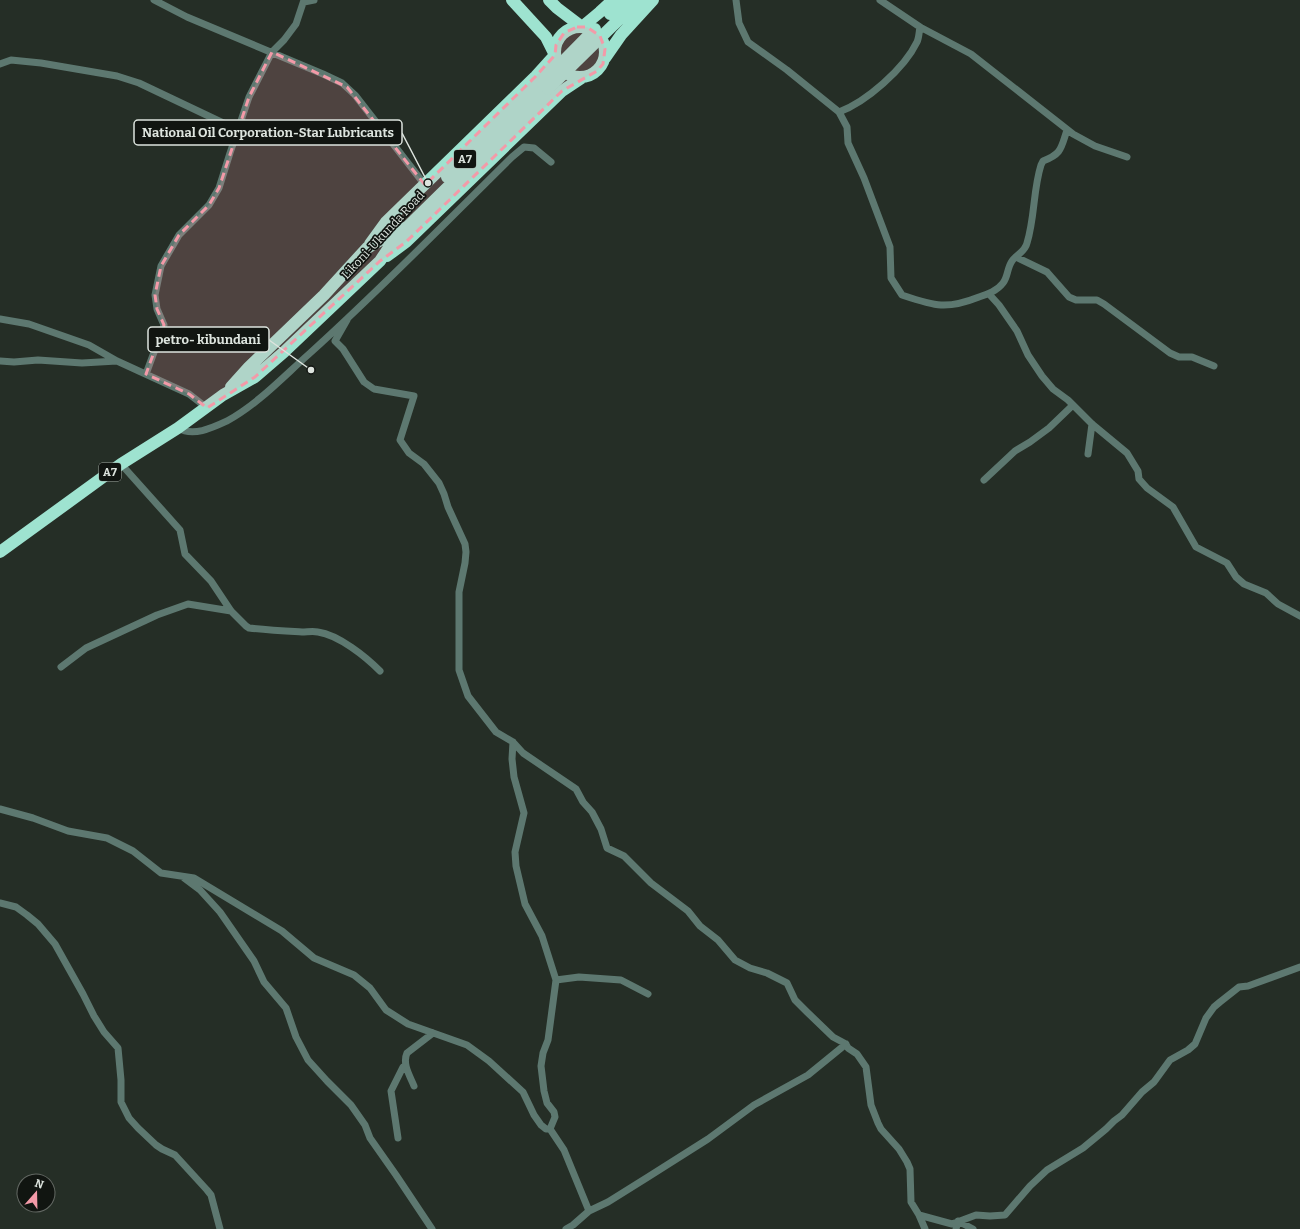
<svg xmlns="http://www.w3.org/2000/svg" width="1300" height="1229" viewBox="0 0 1300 1229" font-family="Bitter,serif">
  <rect width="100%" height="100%" fill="#252e26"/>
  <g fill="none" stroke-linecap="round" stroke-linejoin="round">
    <path stroke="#5d7870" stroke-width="7" d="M154,0L187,17L323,74L342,83L355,95L425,185
      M736,0L739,23L748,42L787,70L839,112L847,127L848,143L864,178L890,247L891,278L902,295C935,306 946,310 979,297C988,294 997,291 1003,283C1008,277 1007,268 1012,261C1017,254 1025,252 1027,243C1035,217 1033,190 1041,165L1043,161C1062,154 1061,148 1067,130
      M880,0L920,27L971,54L1073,134L1095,146L1127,157
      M304,2L314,0
      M0,64L11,60L41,63L117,76L139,83L238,130
      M839,112C866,102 904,69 917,42C919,38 919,32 920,27
      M1016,257L1047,272L1069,297L1076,300H1097L1104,304L1170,353L1179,357H1192L1214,366
      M989,294L999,305L1017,331L1028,355L1042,376L1053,389L1068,400L1092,424L1127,453L1138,471L1139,479L1147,488L1173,507L1196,547L1227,563L1236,577L1244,584L1266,593L1278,604L1300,616
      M0,319L29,324L89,345L117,361L189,394L207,408
      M347,320L335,341L343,349L364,382L374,389L414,396L400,440L409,453L424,464L439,483L444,494L448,507L465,544L466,552L465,563L459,592V670L468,696L496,732L513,742L523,753L576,789L583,802L592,812L601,829L607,848L624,856L651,883L688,911L700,926L718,940L735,960L750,968L767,973L787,983L795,1000L807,1012L833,1037L846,1044L848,1048L857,1054L866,1067L871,1105L878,1123L881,1129L899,1149L907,1162L910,1169L911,1202L919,1215L952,1224L976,1215L990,1216L1005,1215L1030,1186L1047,1170L1083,1148L1106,1129L1114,1121L1122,1115L1142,1092L1154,1082L1170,1060L1188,1050L1195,1044L1206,1018L1214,1007L1220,1002L1239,987L1248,986L1300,967
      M0,361L14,362L38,360L82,363L117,361
      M146,374L164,325L157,309L155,295L161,266L179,235L209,205L219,188L230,153L249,97L272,52L284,40L296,24L304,0
      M178,428C193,437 212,428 227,421C258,404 283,377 309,354C379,291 445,223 512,157L524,147L534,148L551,162
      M1088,454L1092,424
      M121,464L180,530L185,554L211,581L231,611L246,626L249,628C267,630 285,631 302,632C307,632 313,631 318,632C339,635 366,657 380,671
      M984,480L1015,451L1030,442L1049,428L1073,405
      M61,667L86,648L157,615L188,604L231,611
      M513,742L512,759L514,777L524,813L515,852L516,866L525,904L542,936L556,980
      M0,809L33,818L68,831L107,838L133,851L161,873L194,878L282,931L314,958L354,975L370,988L386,1010L408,1024L467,1045L489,1061L523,1092L534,1115L541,1125L546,1129H550L564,1150L589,1211L608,1202L648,1177L708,1139L754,1105L808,1075L846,1044
      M184,878L200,890L220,912L254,961L264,982L286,1008L296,1037L308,1060L327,1081L351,1105L365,1125L370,1138L396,1175L432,1229
      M0,903L16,907L27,915L38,924L55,944L83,994L94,1016L104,1032L118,1048L121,1080V1102L129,1118L138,1128L156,1145L162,1149L175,1155L207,1190L211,1195L220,1229
      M414,1086C410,1076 402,1064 407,1053L433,1033
      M550,1129L555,1117L554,1112L547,1103L544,1091L541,1066L543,1053L548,1040L556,980L579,977L621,980L648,994
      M398,1138L391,1091L403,1067H406
      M919,1215L925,1229
      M566,1229L573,1225L589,1211
      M956,1229L958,1221L973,1229"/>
    <path stroke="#9ee3d0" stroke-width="12" d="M549,0L557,8L582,27L600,12L613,0
      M610,14L625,0
      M555 52a25 25 0 1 1 50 0a25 25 0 1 1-50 0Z
      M602,36L639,0
      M605,58L621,35L653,0
      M447,177L542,83
      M370,244L386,222L536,76L555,55L546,37L512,0
      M387,256L406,242L562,91L583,77
      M231,387L249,367L324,295L367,248L389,235L398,225
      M0,552L121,464L178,428L223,395L255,377L284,352L380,261L394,240L548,89"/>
    <path stroke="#9ee3d0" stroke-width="12" d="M542,83L595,29
      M548,89L602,36"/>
  </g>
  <path fill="#f39aa8" fill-opacity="0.2" stroke="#f39aa8" stroke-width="3" stroke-dasharray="8 5" stroke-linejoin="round" d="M577,27H587L600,36L605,49L603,64L597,71L562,91L406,242L380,261L255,377L207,408L189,394L146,374L164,325L157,309L155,295L161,266L179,235L209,205L219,188L249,97L272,52L347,87L425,185L536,76L555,55L556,45L564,33Z"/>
  <g text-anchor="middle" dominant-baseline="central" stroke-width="3.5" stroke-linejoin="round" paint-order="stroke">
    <g fill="#111511" stroke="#a0a6a0" stroke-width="1">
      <rect x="454" y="150" width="22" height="18" rx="3"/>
      <rect x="99" y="463" width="22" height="18" rx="3"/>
    </g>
    <g font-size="11" font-weight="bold" fill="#dde4de">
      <text x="465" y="159">A7</text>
      <text x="110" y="472">A7</text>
    </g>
    <g font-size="12" fill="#dde4de" stroke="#111511">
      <text transform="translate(383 235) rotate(-47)">Likoni-Ukunda Road</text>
    </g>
  </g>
  <path fill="none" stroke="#dde4de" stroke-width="1.5" d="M428 183L402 133M311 370L269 340"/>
  <g fill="#dde4de" stroke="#111511" stroke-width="1.5">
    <circle cx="428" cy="183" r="4"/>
    <circle cx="311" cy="370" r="4"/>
  </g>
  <g fill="#111511" stroke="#dde4de" stroke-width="1.5">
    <rect x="134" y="120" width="268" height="25" rx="4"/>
    <rect x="148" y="327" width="121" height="25" rx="4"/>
  </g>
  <g font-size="13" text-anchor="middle" font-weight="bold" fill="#dde4de">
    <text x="268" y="137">National Oil Corporation-Star Lubricants</text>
    <text x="208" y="344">petro- kibundani</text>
  </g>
  <g transform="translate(36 1193) rotate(20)"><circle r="19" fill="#111511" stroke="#636863"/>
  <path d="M0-3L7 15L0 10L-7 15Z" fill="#f39aa8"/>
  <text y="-6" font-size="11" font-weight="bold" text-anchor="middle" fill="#dde4de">N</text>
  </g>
</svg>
